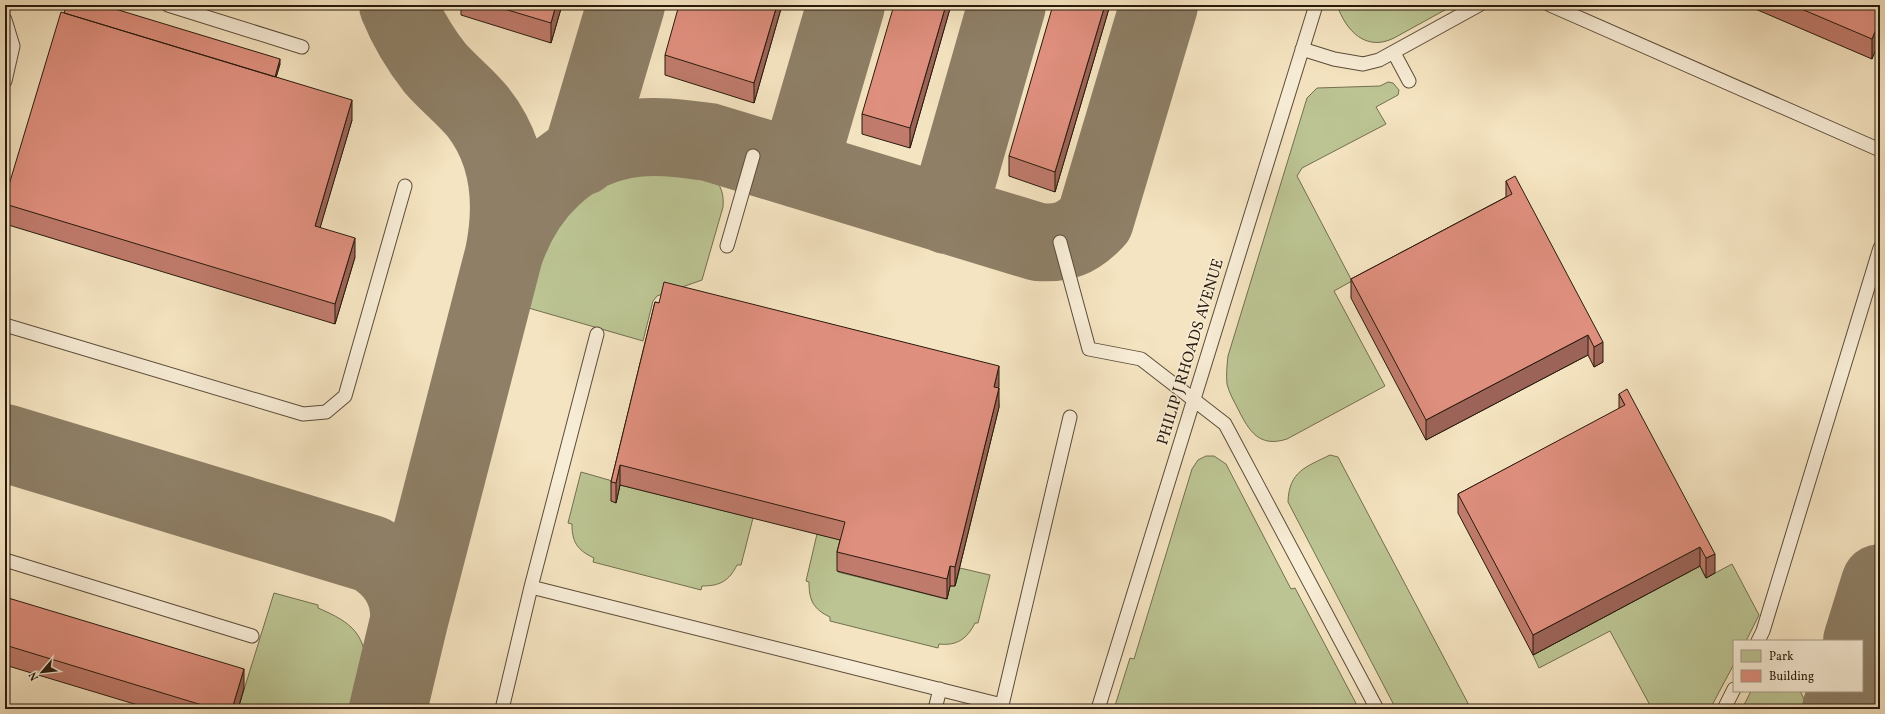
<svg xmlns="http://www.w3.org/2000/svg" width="1885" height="714" viewBox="0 0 1885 714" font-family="Vollkorn,serif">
  <rect width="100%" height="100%" fill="#f5e4c1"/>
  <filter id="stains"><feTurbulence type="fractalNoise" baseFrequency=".005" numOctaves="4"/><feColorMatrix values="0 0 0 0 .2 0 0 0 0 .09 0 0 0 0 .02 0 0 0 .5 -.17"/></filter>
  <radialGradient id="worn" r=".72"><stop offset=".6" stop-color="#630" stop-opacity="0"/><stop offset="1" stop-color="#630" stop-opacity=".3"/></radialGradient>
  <path fill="#bcc493" stroke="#726f50" d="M1337,5H1454L1394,38C1366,52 1346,31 1337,5Z
    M1388,82L1393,83L1399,90L1398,95L1376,107L1386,124L1302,168L1297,176L1352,281L1334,291L1385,386L1287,439C1259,448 1249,431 1238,409C1234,401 1229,393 1227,384C1226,374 1227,365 1228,356L1307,98L1317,88L1380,86Z
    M672,164C698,170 726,173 723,207L702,280L657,296L653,301L643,341L525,307L539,259L536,257C550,213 580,180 626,169C641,165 657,165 672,164Z
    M1330,455L1338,457L1471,709H1396L1288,502C1289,471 1306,467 1330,455Z
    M1206,456H1214L1226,464L1291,589L1295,588L1359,709H1114L1130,658L1134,659L1192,469L1198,460Z
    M581,472L616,482L611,501L616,502L620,485L753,518L741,565H737C729,581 720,586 702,586L701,590L593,562L594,558C577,550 572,542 572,524L568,523Z
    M817,534L845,541L838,572L946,599L950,586H955L960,568L990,575L978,623H975C967,639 957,646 939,644L938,648L830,621V617C813,609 809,600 809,582L806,581Z
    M1732,564L1759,615L1746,641H1734V664L1710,709H1652L1610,631L1539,668L1533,655L1700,566L1706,578Z
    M274,593L318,605V608C353,623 366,634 367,674H369L361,709H238Z
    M1751,691H1800L1807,705L1806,709H1742Z"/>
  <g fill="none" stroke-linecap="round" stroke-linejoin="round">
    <path stroke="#8e7f66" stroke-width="78" d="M581,157L626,5
      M798,169L846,5
      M947,215L1007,5
      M504,254C524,194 570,145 636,138C660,135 684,139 709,142L1038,242C1063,244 1077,239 1095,220L1159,5
      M5,443L371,554C396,568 411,591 409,621
      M1862,641L1880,583
      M388,709L409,621L504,254C514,204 511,154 478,112C465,96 448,83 435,68C420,49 407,27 398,5
      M1841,709L1847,691"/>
    <g stroke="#5b4c39" stroke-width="15">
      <path id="service" d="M168,5L302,47
        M1550,5L1880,150
        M5,20L13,46L5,81
        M1302,49L1334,59L1363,64L1379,60L1479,5
        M1394,53L1409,81
        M1060,242L1089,349L1141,359L1225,424L1377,709
        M727,246L753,156
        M5,325L303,414L326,412L345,396L405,186
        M5,560L252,636
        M531,587L1002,705L1070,417
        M1758,641L1763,631L1880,248
        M502,709L531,587L597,334
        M935,709L940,689
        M1098,709L1316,5
        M1724,709L1734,689"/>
    </g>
    <use href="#service" stroke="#f8edd7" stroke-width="13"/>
  </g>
  <path fill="#c07b6c" stroke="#281a0c" d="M461,5H562L551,43L461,15Z
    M782,5L754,103L665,75V55Z
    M951,5L910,148L862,134V114Z
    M1110,5L1055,192L1009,176V156Z
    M1746,5H1880L1872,59Z
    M280,64L276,77L352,120L320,227L355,257L335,324L5,224V198Z
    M1506,181L1603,362L1594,367L1588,355L1426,440L1351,298V279L1506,197Z
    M655,302L999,386L998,388L999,407L955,586H950L947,599L837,571V552L840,540L620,485L616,503L611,501V482Z
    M1619,394L1715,573L1706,578L1700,566L1533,655L1458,513V494L1619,409Z
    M5,597L244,688L238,709H151L5,665Z"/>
  <path fill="#9c6458" stroke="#281a0c" d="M556,5H562L551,43V23Z
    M777,5H782L754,103V83Z
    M946,5H951L910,148V128Z
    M1105,5H1110L1055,192V172Z
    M1880,20V40L1872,59V39Z
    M280,59V64L271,95V89Z
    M352,100V120L315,245V226Z
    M355,238V257L335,324V304Z
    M1588,335V355L1426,440V420Z
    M1603,342V362L1594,367V347Z
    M999,366V386L994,406V387Z
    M999,388V407L955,586V567Z
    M620,465V485L616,503V483Z
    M1700,547V566L1533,655V635Z
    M1715,554V573L1706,578V558Z
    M950,566V586L947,599V579Z
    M244,669V688L238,709H232Z"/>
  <path fill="#df8f7e" stroke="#281a0c" d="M67,5H102L280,59L275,77L64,13Z
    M491,5H556L551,23Z
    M679,5H777L754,83L665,55Z
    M894,5H946L910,128L862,114Z
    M1053,5H1105L1055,172L1009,156Z
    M1792,5H1880V20L1872,39Z
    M61,12L352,100L315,226L355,238L335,304L5,204V198Z
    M1515,176L1603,342L1594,347L1588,335L1426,420L1351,279L1512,194L1506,181Z
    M664,282L999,366L994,387L999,388L955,567L950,566L947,579L837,552L845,522L620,465L616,483L611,482L655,302L659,303Z
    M1627,389L1715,554L1706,558L1700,547L1533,635L1458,494L1625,405L1619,394Z
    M5,597L244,669L232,709H215L5,645Z"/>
  <g text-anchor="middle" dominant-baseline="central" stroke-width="3" stroke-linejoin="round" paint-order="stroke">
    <g font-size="16" fill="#281a0c" stroke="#f8edd7">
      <text transform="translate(1191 352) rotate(-73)">PHILIP J RHOADS AVENUE</text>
    </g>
  </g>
  <rect width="1885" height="714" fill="none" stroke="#f5e4c1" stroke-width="20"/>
  <rect x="6" y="6" width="1873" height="702" fill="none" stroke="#281a0c" stroke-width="2"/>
  <rect x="10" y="10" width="1865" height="694" fill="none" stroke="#281a0c"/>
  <rect x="1733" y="640" width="130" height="52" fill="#f8edd7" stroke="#a59986"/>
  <rect x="1741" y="650" width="20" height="12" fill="#bcc493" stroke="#a59986"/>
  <text x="1769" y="660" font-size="12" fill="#281a0c">Park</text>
  <rect x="1741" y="670" width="20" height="12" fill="#df8f7e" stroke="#a59986"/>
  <text x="1769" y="680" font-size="12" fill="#281a0c">Building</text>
  <g transform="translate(42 672) rotate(242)" stroke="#f8edd7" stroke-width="3" paint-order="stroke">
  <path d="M0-3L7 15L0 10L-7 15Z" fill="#281a0c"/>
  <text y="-6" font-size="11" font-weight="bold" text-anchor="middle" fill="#281a0c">N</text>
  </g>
  <rect width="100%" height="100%" filter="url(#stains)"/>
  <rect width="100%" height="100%" fill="url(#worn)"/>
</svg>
